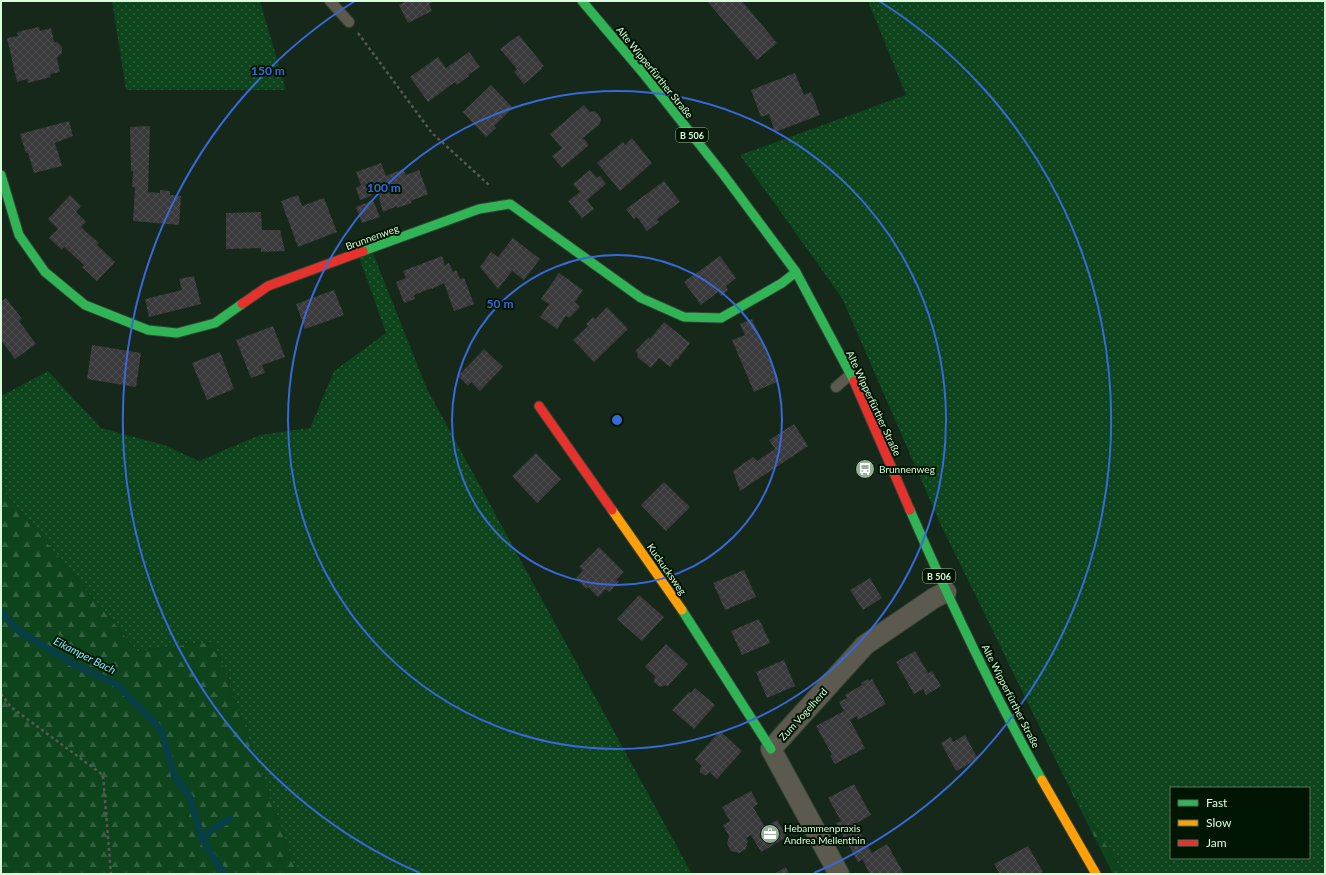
<svg xmlns="http://www.w3.org/2000/svg" width="1326" height="875" viewBox="0 0 1326 875" font-family="Lato,sans-serif">
  <defs>
    <pattern id="grass-dots" width="8" height="8" patternUnits="userSpaceOnUse"><rect width="8" height="8" fill="#0d441c"/><path d="M2 2h.1M6 6h.1" fill="none" stroke="#30603d" stroke-width="1.8" stroke-linecap="round"/></pattern>
    <pattern id="forest-firs" width="22" height="20" patternUnits="userSpaceOnUse"><rect width="22" height="20" fill="#0d441c"/><path d="M5 1l3.5 6h-7zM16 11l3.5 6h-7z" fill="#30603d"/></pattern>
    <pattern id="building-cross-hatch" width="8" height="8" patternUnits="userSpaceOnUse"><rect width="8" height="8" fill="#3a3a3c"/><path d="M0 0l8 8M0 8l8-8" fill="none" stroke="#4d4e4e"/></pattern>
  </defs>
  <rect width="100%" height="100%" fill="#152819"/>
  <path fill="url(#grass-dots)" fill-rule="evenodd" d="M112,1H260L286,90H126Z
    M868,1H1325V874H1124L1065,779L940,523L842,298L740,155L906,95ZM1171,788H1309V858H1171Z
    M372,251L427,389L692,874H297L214,642L137,651L1,488V396L48,371L101,428L164,445L199,461L260,435L310,428L334,371L386,333L359,257Z"/>
  <path fill="url(#forest-firs)" d="M1,488L137,651L214,642L297,874H1Z
    M1065,779L1124,874H1113Z"/>
  <g fill="none" stroke-linecap="round" stroke-linejoin="round">
    <path stroke="#073f44" stroke-width="7" d="M1,612L19,631L77,666L118,685L161,730L175,777L189,795L202,839L224,874
      M202,839L213,829L230,819"/>
  </g>
  <path fill="url(#building-cross-hatch)" d="M406,1H434L429,4L432,11L408,23L399,5Z
    M707,1H742L777,43L757,60Z
    M39,27L40,31L51,28L54,42H57L62,47V53L57,58L60,72L50,74L51,77L28,83L27,79L17,82L7,38L18,36L17,32Z
    M519,35L544,66L541,68L542,69L524,84L514,72L517,69L500,49Z
    M469,52L480,67L468,75L469,76L457,85L455,82L428,102L410,77L438,57L446,68Z
    M795,73L804,95L811,92L820,115L775,132L769,114L761,117L751,90Z
    M491,85L513,108L494,126L496,128L486,137L463,112Z
    M584,105L590,112L595,111L601,118L600,124L583,138L589,145L562,168L552,156L562,148L550,134Z
    M69,121L73,136L55,143L62,166L34,173L28,153H26L20,134Z
    M150,126L148,192L160,193V190L170,191V195L181,196L179,225L133,221L135,189L134,187H132L133,171H131L130,127Z
    M632,138L652,163L620,191L597,163L623,142L625,145Z
    M381,163L386,176L403,169L406,175L419,170L428,194L411,201L412,203L397,208V206L383,212L379,199L380,197L378,191L372,193L371,196L360,200L356,188L361,185L356,172Z
    M590,170L597,178L600,176L606,184L587,200L594,209L582,218L568,201L580,192L573,184Z
    M664,181L680,202L657,219L659,222L647,231L637,217L634,219L626,209Z
    M70,195L81,206L76,212L86,222L81,227L99,243L97,245L115,262L97,281L82,267L84,265L64,247L62,250L49,238L58,229L48,219Z
    M298,195L302,206L324,198L337,232L298,247L281,201Z
    M373,200L380,217L362,223L356,207Z
    M261,212L262,230H280L285,251L261,252V248L226,249V213Z
    M513,238L540,259L524,280L512,271L498,289L480,267L491,252L498,257Z
    M442,256L445,265L449,263L453,272L456,270L460,279L464,278L474,304L454,311L444,283L432,289V288L414,295L415,299L404,303L396,282L406,278L403,271Z
    M720,256L736,278L726,286L728,290L721,296L718,292L701,305L684,282Z
    M559,273L583,290L575,302L580,307L569,318L566,316L557,329L540,317L549,304L541,299Z
    M194,276L201,304L149,317L145,299L182,290L179,279Z
    M334,290L344,315L305,329L296,304Z
    M6,298L22,319L19,321L36,344L15,359L1,340V302Z
    M607,307L628,329L594,362L573,340L588,326L586,324L593,317L595,319Z
    M752,319L779,381L754,392L732,340L745,335L740,324Z
    M664,322L690,343L677,360L676,359L670,367L659,358L651,368L637,357L638,354L635,351L649,337L650,339Z
    M273,326L285,357L262,365L265,373L251,378L236,340Z
    M92,345L141,353L136,387L87,379Z
    M484,349L503,367L480,391L471,382L468,386L458,376Z
    M220,352L234,389L207,400L192,363Z
    M794,424L808,446L740,491L733,471L753,457L757,461L775,449L769,440Z
    M536,453L561,479L537,503L512,476Z
    M664,482L690,507L666,531L641,505Z
    M599,547L624,572L616,580L619,582L609,592L606,589L598,597L588,587L586,589L576,578L583,570L579,567Z
    M744,570L756,597L725,610L713,583Z
    M870,578L882,598L863,610L850,590Z
    M639,595L664,617L642,641L617,619Z
    M759,619L770,643L742,655L731,631Z
    M666,644L688,664L667,687L666,685L660,687L654,682L655,676L645,667Z
    M915,651L928,673L932,671L941,686L926,695L923,689L914,694L896,662Z
    M784,660L795,686L767,698L756,672Z
    M868,679L869,681L872,679L886,704L858,720L857,716L850,720L865,748L835,764L830,756L832,755L816,726L844,711L839,702L847,698L845,695L862,685L861,683Z
    M695,688L715,705L694,729L672,710L689,692L691,693Z
    M720,731L742,751L717,779L709,772L707,775H704L700,772V768L702,766L695,759Z
    M965,735L978,759L956,771L941,743L951,737L953,742Z
    M854,784L871,815L855,824L872,853L887,844L904,874H870L862,859L858,862L849,846L836,823L841,821L828,798Z
    M751,791L758,804L753,807L765,827L777,820L787,837L761,852L751,835L746,838L748,841L746,849L739,853L731,851L727,844L729,836L723,825L730,821L722,807Z
    M1028,846L1043,872L1039,874H1000L994,864Z
    M786,867L789,874H774Z"/>
  <g fill="none" stroke-linecap="round" stroke-linejoin="round">
    <g stroke="#324435" stroke-width="12">
      <path id="lane" d="M330,1L349,22
        M836,387L851,374"/>
    </g>
    <g stroke="#324435" stroke-width="22">
      <path id="street" d="M839,874L771,749L865,645L934,598L946,592"/>
    </g>
    <g stroke="#324435" stroke-width="11">
      <path id="fast" d="M582,1L643,73L723,174L796,272L854,381
        M1,175L19,235L45,272L85,305L148,330L177,333L215,323L242,304
        M363,251L479,209L510,204L641,298L684,317L721,318L782,283L796,272
        M910,510C950,602 993,693 1042,780
        M682,610L771,749"/>
    </g>
    <g stroke="#324435" stroke-width="11">
      <path id="slow" d="M612,510L682,610
        M1042,780L1096,874"/>
    </g>
    <g stroke="#324435" stroke-width="11">
      <path id="jam" d="M242,304L268,286L363,251
        M854,381L910,510
        M539,406L612,510"/>
    </g>
    <path stroke="#565b50" stroke-width="2.5" stroke-dasharray="3 3" stroke-linecap="butt" d="M358,33L432,133L489,185
      M1,694L11,707L103,775L111,874"/>
    <use href="#lane" stroke="#5c5a4f" stroke-width="10"/>
    <use href="#street" stroke="#5c5a4f" stroke-width="20"/>
    <use href="#fast" stroke="#30b455" stroke-width="9"/>
    <use href="#slow" stroke="#ff9f0a" stroke-width="9"/>
    <use href="#jam" stroke="#e5322d" stroke-width="9"/>
  </g>
  <g fill="none" stroke="#3968d9" stroke-width="2">
    <circle cx="617" cy="420" r="165"/>
    <circle cx="617" cy="420" r="329"/>
    <path d="M420 873A494 494 0 0 1 355 1M879 1A494 494 0 0 1 814 873"/>
  </g>
  <defs>
    <g id="bus-disc" transform="scale(1)"><circle r="9.5" fill="#95b298" stroke="#001603"/><path d="M-5-6H5V4H4V6H2V4H-2V6H-4V4H-5ZM-3.5-4V0h7V-4ZM-3.5 1.2v1.5H-2V1.2ZM2 1.2v1.5H3.5V1.2Z" fill="#fff"/></g>
    <g id="office-disc" transform="scale(1)"><circle r="9.5" fill="#95b298" stroke="#001603"/><path d="M-6-3h4V-5.5h4V-3h4V5H-6ZM-1-4.5V-3h2v-1.5ZM-6 0V1H6V0Z" fill="#fff"/></g>
  </defs>
  <g fill-rule="evenodd">
    <use href="#bus-disc" x="865" y="469"/>
    <use href="#office-disc" x="770" y="834"/>
  </g>
  <g text-anchor="middle" dominant-baseline="central" stroke-width="4" stroke-linejoin="round" paint-order="stroke">
    <g fill="#001603" stroke="#99b79c" stroke-width="1">
      <rect x="676" y="128" width="32" height="14" rx="3"/>
      <rect x="923" y="569" width="32" height="14" rx="3"/>
    </g>
    <g font-size="9" font-weight="bold" fill="#dafcdd">
      <text x="692" y="135">B 506</text>
      <text x="939" y="576">B 506</text>
    </g>
    <g font-size="10" fill="#dafcdd" stroke="#001603">
      <text transform="translate(655 72) rotate(51)">Alte Wipperfürther Straße</text>
      <text transform="translate(372 237) rotate(-20)">Brunnenweg</text>
      <text transform="translate(874 403) rotate(65)">Alte Wipperfürther Straße</text>
      <text transform="translate(667 569) rotate(55)">Kuckucksweg</text>
      <text transform="translate(1011 696) rotate(63)">Alte Wipperfürther Straße</text>
      <text transform="translate(803 714) rotate(-48)">Zum Vogelherd</text>
    </g>
    <g font-size="10" fill="#dafcdd" stroke="#001603" text-anchor="start">
      <text x="879" y="469">Brunnenweg</text>
      <text x="784" y="828">Hebammenpraxis<tspan x="784" dy="12">Andrea Mellenthin</tspan></text>
    </g>
    <g font-size="11" font-style="italic" fill="#80edfd" stroke="#001603">
      <text transform="translate(85 655) rotate(27)">Eikamper Bach</text>
    </g>
  </g>
  <circle cx="617" cy="420" r="6" fill="#3968d9" stroke="#001603" stroke-width="2"/>
  <g font-size="12" text-anchor="middle" font-weight="bold" fill="#3968d9" stroke="#001603" stroke-width="4" stroke-linejoin="round" paint-order="stroke">
    <text x="268" y="75">150 m</text>
    <text x="384" y="192">100 m</text>
    <text x="500" y="308">50 m</text>
  </g>
  <rect width="1326" height="875" fill="none" stroke="#dafcdd" stroke-width="4"/>
  <rect x="1170" y="787" width="140" height="72" fill="#001603" stroke="#57725a"/>
  <rect x="1178" y="800" width="20" height="6" fill="#30b455" stroke="#57725a"/>
  <text x="1206" y="807" font-size="12" fill="#dafcdd">Fast</text>
  <rect x="1178" y="820" width="20" height="6" fill="#ff9f0a" stroke="#57725a"/>
  <text x="1206" y="827" font-size="12" fill="#dafcdd">Slow</text>
  <rect x="1178" y="840" width="20" height="6" fill="#e5322d" stroke="#57725a"/>
  <text x="1206" y="847" font-size="12" fill="#dafcdd">Jam</text>
</svg>
